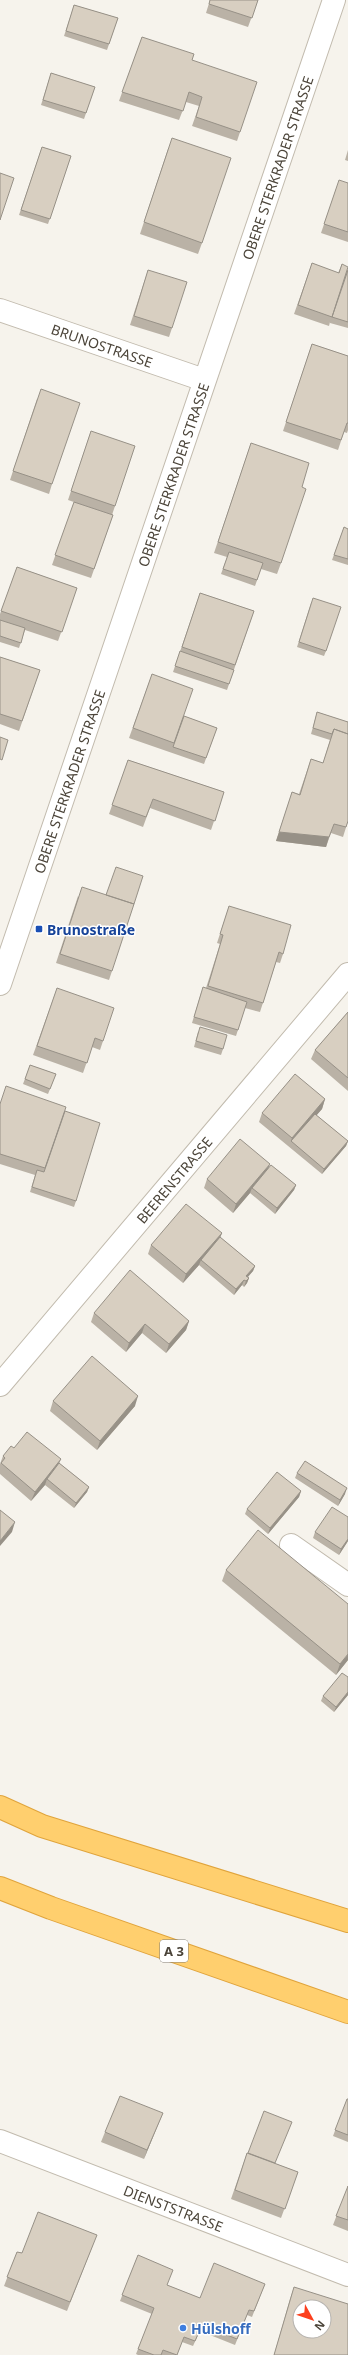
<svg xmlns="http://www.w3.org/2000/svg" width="348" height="2355" viewBox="0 0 348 2355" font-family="'Noto Sans',sans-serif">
  <rect width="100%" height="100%" fill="#f6f3ec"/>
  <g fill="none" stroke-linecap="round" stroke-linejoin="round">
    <g stroke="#c2bbae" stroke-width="24">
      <g id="minor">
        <path id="s1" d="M0,310L204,380"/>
        <path id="s2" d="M0,984L334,0"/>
        <path id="s3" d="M0,1385L348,974"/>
        <path d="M291,1545L348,1585"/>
        <path id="s4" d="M0,2141L348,2275"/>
      </g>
    </g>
    <g stroke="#e0a43c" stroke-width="24">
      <path id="highway" d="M0,1807L42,1826L348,1921
        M0,1888L51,1908L348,2012"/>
    </g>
    <use href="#minor" stroke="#fff" stroke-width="22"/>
    <use href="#highway" stroke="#ffcf6e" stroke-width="22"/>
  </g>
  <path fill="#bab2a6" d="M210,0H258L248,27L206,13Z
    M74,5L118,18L107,50L64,36Z
    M142,37L192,60L240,132L237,141L192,126L199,106L186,102L179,120L119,101Z
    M51,73L95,87L84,119L41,105Z
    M42,147L71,156L48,224L19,215Z
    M168,149L202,243L198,254L140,234Z
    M348,150V161L345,160Z
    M348,183V242L321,233L336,189Z
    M312,263L338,273L342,264L348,270V328L330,323V322L329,326L294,314Z
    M148,270L172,328L169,337L130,325Z
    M312,344L348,356V430L347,433L344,432L338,450L283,431Z
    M37,399L52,484L49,494L10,480Z
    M91,431L115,506L112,515L68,500Z
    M251,443L302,487L281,563L277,574L261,569L255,586L221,574L227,557L214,553Z
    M74,502L113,515L91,578L52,565Z
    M344,527L348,529V565L332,560Z
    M17,567L77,588L58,641L25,630L19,648L0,642V614Z
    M200,593L254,611L227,690L173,672Z
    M311,603L326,651L324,656L297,647Z
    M0,657L40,670L19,731L0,724Z
    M152,674L184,716L217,728L204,764L129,738Z
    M317,712L348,722V821L343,837L331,833L326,847L276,841L292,792L299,794L311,759L323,763L330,740L311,734Z
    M128,760L224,792L211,830L150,808L143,827L109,814Z
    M78,896L112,971L109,980L56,963Z
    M229,906L283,954L280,963L276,962L260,1012L245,1008L236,1036L192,1023L201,993L206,988L220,944L217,943Z
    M57,988L103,1041L100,1050L92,1047L83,1073L33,1055Z
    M348,1012V1091L311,1059L315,1050Z
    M198,1032L223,1049L221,1055L194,1047Z
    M30,1065L56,1074L48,1094L23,1084Z
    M325,1099L322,1109L316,1115L348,1141L346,1146L322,1174L259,1122L262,1113Z
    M0,1103L65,1111L76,1201L74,1207L30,1192L35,1175L0,1164Z
    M269,1168L296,1185L294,1190L275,1214L250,1193L233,1213L204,1188L207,1179Z
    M222,1233L220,1237L255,1266L253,1271L248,1277L249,1278L247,1283L244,1287L242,1285L234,1295L199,1265L183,1283L148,1254L151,1245Z
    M94,1313L189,1321L186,1330L166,1353L142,1333L126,1352L91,1322Z
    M53,1401L135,1406L97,1450L50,1411Z
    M14,1448L59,1463L89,1487L87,1492L74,1508L45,1485L31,1501L0,1474V1464L3,1456Z
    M297,1473L345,1494L338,1506L295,1478Z
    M301,1491L299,1497L268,1534L245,1514L247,1509Z
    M348,1517V1541L339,1555L313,1538L315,1532Z
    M226,1570L348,1660L336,1675L222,1581Z
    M348,1677V1695L334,1712L321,1701L323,1696Z
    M347,2099H348V2142L333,2136Z
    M163,2113L144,2159L101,2142L105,2132Z
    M247,2153L298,2172L281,2218L231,2199Z
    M348,2186V2231L333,2225Z
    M93,2245L67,2311L4,2286L17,2252L22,2253Z
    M138,2255L167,2285L200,2298L265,2284L252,2317L247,2315L235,2345L200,2331L193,2346L182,2342L177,2355H138L136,2354L152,2314L120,2301Z
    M294,2287L348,2355H274L290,2299Z"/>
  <path fill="#979187" d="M279,832L329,837L326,847L276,841Z
    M325,1099L322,1109L293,1143L291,1141L289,1147L292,1138Z
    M348,1141L346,1146L322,1174L324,1169Z
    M270,1164L267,1173L252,1188L250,1193L233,1213L236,1204Z
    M296,1185L294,1190L275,1214L277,1208Z
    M222,1233L218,1243L201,1260L199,1265L183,1283L186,1274Z
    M255,1266L253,1271L244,1281L246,1276Z
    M249,1278L247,1283L244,1287L246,1281Z
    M244,1280L242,1285L234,1295L236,1289Z
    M189,1321L186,1330L166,1353L169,1344Z
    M145,1324L142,1333L126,1352L129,1343Z
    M138,1396L135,1406L97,1450L100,1441Z
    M61,1459L57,1468L47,1479L45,1485L31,1501L35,1492Z
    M89,1487L87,1492L74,1508L76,1503Z
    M347,1488L345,1494L338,1506L340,1500Z
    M301,1491L299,1497L268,1534L270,1528Z
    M15,1522L12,1532L0,1546V1541Z
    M348,1539V1541L339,1555L341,1549Z
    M348,1654V1660L336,1675L340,1664Z
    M348,1692V1695L334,1712L336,1707Z
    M163,2113L159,2122L144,2159L147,2150Z"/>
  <path fill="#d8cfc1" stroke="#979187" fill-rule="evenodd" d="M210,0H258L252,18L209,4Z
    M74,5L118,18L109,44L66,31Z
    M142,37L194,54L192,60L257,82L240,132L196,117L202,97L189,92L183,111L122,92Z
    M51,73L95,87L86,113L43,100Z
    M172,138L231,158L202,243L144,222Z
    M42,147L71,156L50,219L21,210Z
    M0,173L14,178L0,220Z
    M339,180L348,183V232L324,224Z
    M312,263L339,273L342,264L348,267L332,317L298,305Z
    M148,270L187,282L172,328L134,316Z
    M348,270V322L332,317Z
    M312,344L348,356V423H347L341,440L286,422Z
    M41,389L80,403L52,484L13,471Z
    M91,431L135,446L115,506L71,491Z
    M251,443L309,463L302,487L306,489L281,563L218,542Z
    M74,502L113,515L94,569L55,555Z
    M344,527L348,529V559L334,555Z
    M229,552L263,563L257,580L223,569Z
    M17,567L77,588L62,632L1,611Z
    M200,593L254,611L235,665L182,647Z
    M313,598L341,607L326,651L299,642Z
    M0,620L25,628L21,643L0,636Z
    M180,651L234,670L229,684L175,666Z
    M0,657L40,670L22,721L0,714Z
    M152,674L193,689L174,743L133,728Z
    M317,712L348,722V734L334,729L332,734L313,728Z
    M184,716L217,728L206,758L173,747Z
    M334,729L348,734V821L346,827L334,824L329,837L279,832L292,792L300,795L311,759L323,763Z
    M0,737L8,740L2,760L0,759Z
    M128,760L224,792L215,821L153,799L146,817L112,805Z
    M116,867L143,876L134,904L106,895Z
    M82,887L134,904L112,971L60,954Z
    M229,906L291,925L283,954L279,952L263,1003L208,986L223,935L220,934Z
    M203,987L247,1002L238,1030L194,1017Z
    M57,988L114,1008L103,1041L95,1038L87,1063L37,1046Z
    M348,1012V1078L315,1050Z
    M200,1027L227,1035L223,1049L196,1041Z
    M30,1065L56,1074L50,1089L25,1079Z
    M295,1074L325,1099L292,1138L262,1113Z
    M6,1086L66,1107L45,1168L0,1154V1104Z
    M65,1111L100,1123L76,1201L32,1187L37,1170L44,1172Z
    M315,1114L348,1141L324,1169L291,1141Z
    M240,1139L270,1164L236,1204L207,1179Z
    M271,1165L296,1185L277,1208L252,1188Z
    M186,1204L222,1233L186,1274L151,1245Z
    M220,1237L255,1266L246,1276L249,1278L246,1281L244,1280L236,1289L201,1260Z
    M130,1270L189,1321L169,1344L145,1324L129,1343L94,1313Z
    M92,1356L138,1396L100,1441L53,1401Z
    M27,1432L61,1459L35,1492L1,1463L5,1458L3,1456L11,1446L14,1448Z
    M305,1461L347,1488L340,1500L297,1473Z
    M59,1463L89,1487L76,1503L47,1479Z
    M277,1472L301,1491L270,1528L247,1509Z
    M332,1507L348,1517V1539L341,1549L315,1532Z
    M0,1510L15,1522L0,1541Z
    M258,1530L348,1604V1654L340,1664L226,1570Z
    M342,1673L348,1677V1692L336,1707L323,1696Z
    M120,2096L163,2113L147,2150L105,2132Z
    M347,2099H348V2135L335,2130Z
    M264,2111L292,2122L275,2163L248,2153Z
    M247,2153L298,2172L285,2209L235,2190Z
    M348,2186V2220L336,2216Z
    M38,2212L97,2235L70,2302L7,2277L17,2252L22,2253Z
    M138,2255L173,2270L167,2285L200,2298L214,2263L265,2284L254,2311L249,2310L237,2339L202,2325L195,2341L184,2337L177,2355L163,2350L161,2355H154L138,2349L154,2308L122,2295Z
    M294,2287L348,2304V2355H274ZM300,2307H324V2331H300Z"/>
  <rect fill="#1a4fb4" stroke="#fff" stroke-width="1.5" x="35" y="925" width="8" height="8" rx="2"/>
  <circle fill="#3f7fe0" stroke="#fff" stroke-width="1.5" cx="183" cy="2328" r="4"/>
  <g text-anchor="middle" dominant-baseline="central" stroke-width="3" stroke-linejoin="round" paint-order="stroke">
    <rect fill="#fff" stroke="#817c74" stroke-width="1" x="160" y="1940" width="28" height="22" rx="3"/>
    <g font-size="13" font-weight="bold" fill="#4b4439">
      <text x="174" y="1951">A 3</text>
    </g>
    <g font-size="14" fill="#4b4439" stroke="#fff">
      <text stroke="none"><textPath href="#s2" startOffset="862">OBERE STERKRADER STRASSE</textPath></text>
      <text stroke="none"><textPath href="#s1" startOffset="108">BRUNOSTRASSE</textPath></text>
      <text stroke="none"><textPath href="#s2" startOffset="538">OBERE STERKRADER STRASSE</textPath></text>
      <text stroke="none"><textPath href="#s2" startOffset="214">OBERE STERKRADER STRASSE</textPath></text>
      <text stroke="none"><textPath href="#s3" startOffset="269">BEERENSTRASSE</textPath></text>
      <text stroke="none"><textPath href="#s4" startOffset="186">DIENSTSTRASSE</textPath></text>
    </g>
    <g font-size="14" font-weight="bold" fill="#164399" stroke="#fff" text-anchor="start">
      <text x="47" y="929">Brunostraße</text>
    </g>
    <g font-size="14" font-weight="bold" fill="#366cbe" stroke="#fff" text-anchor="start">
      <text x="191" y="2328">Hülshoff</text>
    </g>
  </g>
  <g transform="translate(312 2319) rotate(130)"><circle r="19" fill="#ffffff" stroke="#b7b4b0"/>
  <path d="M0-3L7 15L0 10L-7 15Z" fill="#fc3f1d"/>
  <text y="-6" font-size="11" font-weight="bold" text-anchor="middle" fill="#4b4439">N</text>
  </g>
</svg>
